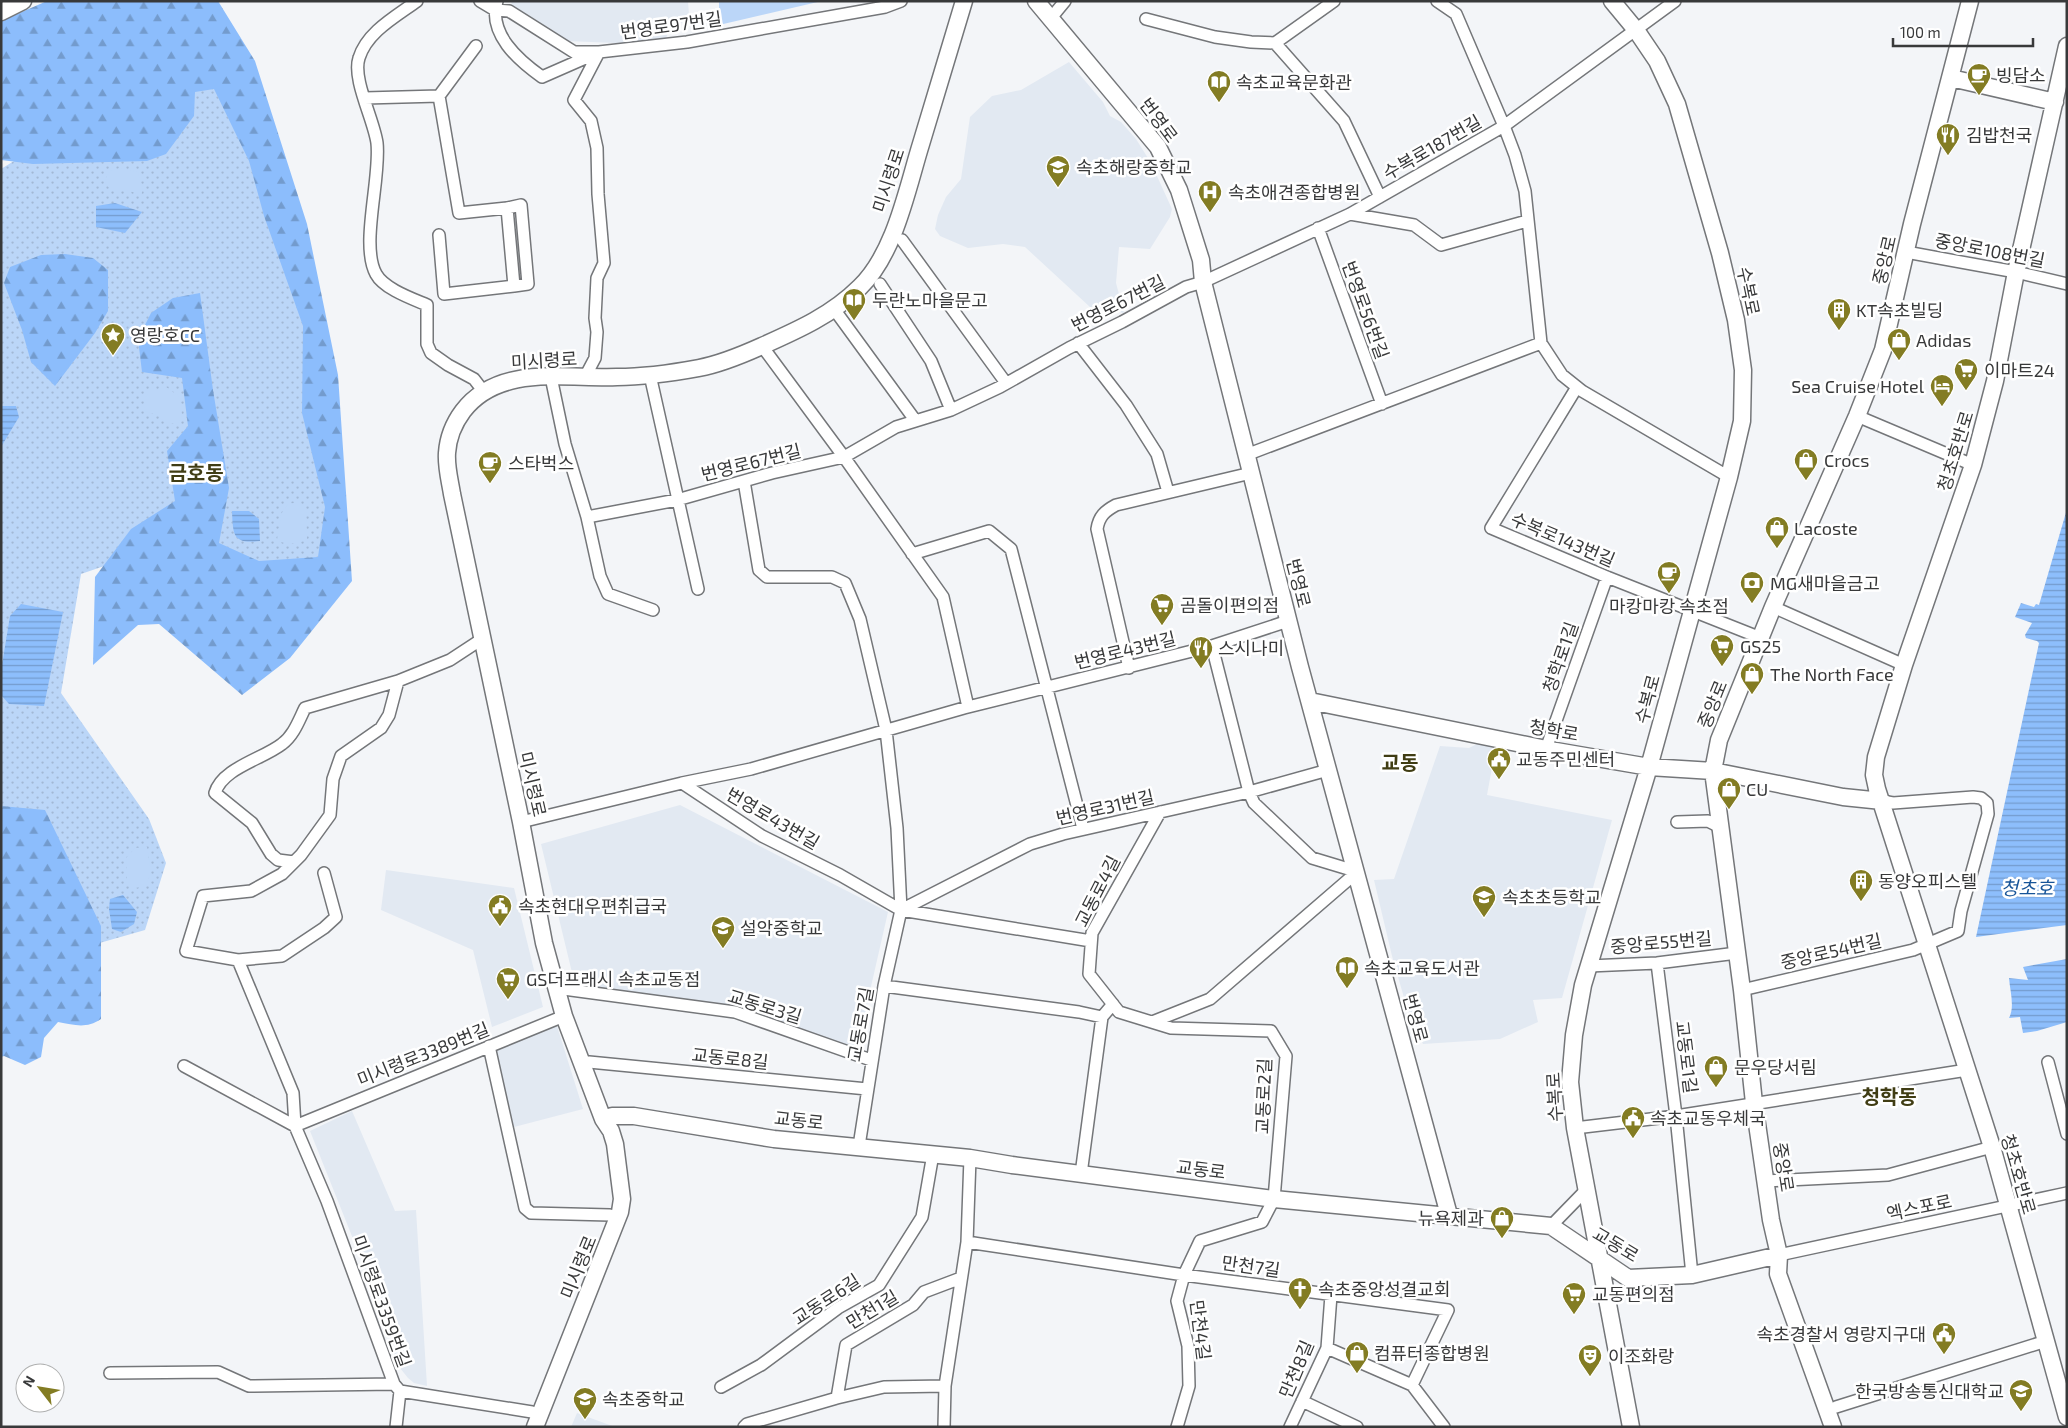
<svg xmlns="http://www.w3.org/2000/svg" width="2068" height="1428" viewBox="0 0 2068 1428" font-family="'Exo 2','Noto Sans KR',sans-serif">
  <defs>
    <pattern id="grass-dots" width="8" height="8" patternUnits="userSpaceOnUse" patternTransform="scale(1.25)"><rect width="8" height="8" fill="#bbd6f8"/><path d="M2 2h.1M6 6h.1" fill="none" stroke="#a2b8d5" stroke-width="1.8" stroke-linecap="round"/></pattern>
    <pattern id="forest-firs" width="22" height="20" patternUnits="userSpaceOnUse" patternTransform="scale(1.25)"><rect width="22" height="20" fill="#8cbdfc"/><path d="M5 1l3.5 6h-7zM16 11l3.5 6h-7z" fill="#739bcd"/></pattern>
    <pattern id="water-rules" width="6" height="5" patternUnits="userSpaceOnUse" patternTransform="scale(1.25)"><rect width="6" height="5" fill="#8dbefc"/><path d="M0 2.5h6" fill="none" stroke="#749bcd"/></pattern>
  </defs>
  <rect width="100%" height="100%" fill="#f3f5f8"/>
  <path fill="#e2e9f2" d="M511,1H688L689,15L679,25L671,26L666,38L641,44L566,41L512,5Z
    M1069,62L1103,102L1110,116L1121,122L1136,139L1151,163L1172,209L1170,217L1150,249L1119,247L1116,283L1124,313L1090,307L1025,247L1003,244L968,248L940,236L935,229L938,215L946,197L961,179L970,117L992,96L1021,90Z
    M1481,742L1496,746L1487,795L1612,820L1562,998L1533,1000L1538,1022L1500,1039L1423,1044L1409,1015L1392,956L1374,880L1394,879L1440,746L1469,748Z
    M680,805L888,912L857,1048L729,1007L575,985L541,844Z
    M386,870L514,888L543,1007L492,1027L473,950L381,910Z
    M556,1023L583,1109L514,1127L494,1048Z
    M352,1111L395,1211L416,1210L427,1386L414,1383L408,1378L396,1363L389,1329L310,1131Z
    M577,1413L615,1427H571Z"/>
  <path fill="url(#grass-dots)" d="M218,75L313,323L331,498L323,562L119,561L81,574L61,693L149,819L166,863L145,930L89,946L1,825V169L27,153L187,83Z"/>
  <path fill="url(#forest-firs)" d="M47,1H218L255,61L307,224L338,375L352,581L290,658L242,695L159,624L138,625L93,665L95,577L131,529L175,501L167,451L188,426L182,378L142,372L138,339L151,313L173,298L200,293L213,390L229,488L219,543L259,561L318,557L325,507L302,413L303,326L264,216L249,161L214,89L195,92L194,116L166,154L147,161L33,164L1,160V21Z
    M65,254L93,258L108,270V311L95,333L55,386L31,362L22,330L4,283L10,267L41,255Z
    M1,806L45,810L101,926V1019C86,1029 75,1025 58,1022L44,1038L41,1057L25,1065L4,1056L1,1057Z"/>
  <path fill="#bbd6f8" d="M719,1H822L719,25Z
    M120,168L138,172L143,189L141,195L124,189H110L104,181L110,171Z
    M166,387L180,397L182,416L178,424L165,423L159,416L145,411L144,400L149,391Z
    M299,502L306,508L307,539C298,544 287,546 277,540L281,514L288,504Z
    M147,847L151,872L146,886L135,888L127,880L126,858L135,848Z"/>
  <path fill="url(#water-rules)" d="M115,203L142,212L125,233L96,227V206Z
    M1,406H16L19,417L1,447Z
    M2067,509V925L1976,937L2039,643L2037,641L2026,638L2025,635L2032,623L2015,617L2021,603L2034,607L2036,604L2039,605Z
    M232,511H249L259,519L260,541C233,544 233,536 232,511Z
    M21,604L63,612L44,706L9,704L1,695V671L10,616Z
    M123,895L137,912L134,924L121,932L112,929L109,909L110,899Z
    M2067,959V1022L2037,1031L2023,1033L2020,1017L2009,1018C2015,1007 2010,991 2009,978L2028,980L2023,967Z"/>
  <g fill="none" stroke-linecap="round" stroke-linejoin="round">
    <g stroke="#747679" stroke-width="14">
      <path id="street" d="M417,1C395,17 367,32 359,58C352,79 374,120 377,143C381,178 360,245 376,274C384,289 413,299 427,305V344L431,353L448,365L474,379L484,392
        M480,1L495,10L509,11L574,52H599L574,100L591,121L597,148L598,194L604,263L597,278L595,318L597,332L595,358L585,377
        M497,1C488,34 518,60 542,77L599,52L687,42L885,7L901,1
        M1437,1L1456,14L1504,126L1515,155L1525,191L1541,343L1562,375L1582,391L1729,477
        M1051,18L1065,1
        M1146,19L1215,37L1251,42L1275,43L1334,1
        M1275,43L1344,121L1380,197
        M365,98L439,96
        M507,208L521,205L528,284L514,286
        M1350,214L1414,225L1441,245L1527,221
        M1318,228L1382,404
        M439,235L444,294L514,286L507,208L459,213L439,96L476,46
        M902,240L1006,383
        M1906,252L2016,272L2067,284
        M880,284L931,361L951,410
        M834,309L915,420
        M1078,343L1126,405L1157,454L1168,492
        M762,346L844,457L943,597L968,707
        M650,375L698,589
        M551,377L565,444L587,517L600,576L608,594L653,610
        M1577,387L1491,528L1607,577L1761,638
        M1857,416L1973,465
        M1246,455L1541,343
        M744,481L759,570L767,577H832L845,583L860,619L886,730L897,828L901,910L884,986L859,1146
        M587,517L677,500L772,473L844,457L896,427L951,410L1000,387L1069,348L1122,322L1186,287L1203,282L1350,214L1504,126L1675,1
        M912,554L989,531L1011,549L1083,829
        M1773,607L1904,665
        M1212,646L1249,792L1254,803L1312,858L1355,871
        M1129,668L1097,529C1099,516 1105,511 1116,505L1251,473
        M1546,749L1607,577
        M682,783L762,836L840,875L901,910L1091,941
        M1160,812L1092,933L1089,974L1119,1012L1171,1028L1271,1031L1286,1056L1274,1199L1262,1222L1200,1241L1184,1275L1177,1301L1188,1346L1189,1386L1177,1427
        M521,822L682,783L751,769L964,708L1212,646L1288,621
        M1677,822L1708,821L1720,827
        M294,862L278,860L271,854L252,823L215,793C222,768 263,759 282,744C294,735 299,720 305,708L398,681
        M324,873L336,917L324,928L282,956L238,960L293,1093L295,1126L327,1201L394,1384L400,1391L532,1412
        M901,910L1030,844L1063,834L1249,792L1328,770
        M238,960L186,951L203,896L251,891L282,874L301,855L330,815L333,779L341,756L381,728L389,715L398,681L450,660L482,639
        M1657,963L1676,1116L1692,1275
        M1589,966L1657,963L1737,953
        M884,986L1079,1012L1102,1017L1113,1004
        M556,988L735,1012L871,1060
        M1742,990L1913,950L1958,931L1961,911L1988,814L1987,803L1981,798L1973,797L1893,803L1882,801
        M1152,1022L1210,999L1356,873
        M489,1046L525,1208L531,1213L610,1215
        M589,1062L867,1089
        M2048,1062L2067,1134
        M184,1066L295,1126
        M295,1126L564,1016
        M1575,1128L1676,1116L1967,1070
        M1081,1174L1102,1017
        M1766,1181L1888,1175L1992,1147
        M1551,1226L1587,1189
        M967,1242L1184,1275L1448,1310L1412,1385L1444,1427
        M1779,1255L2067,1193
        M1327,1348L1412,1385
        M110,1373L218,1372L249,1386L394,1384
        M721,1387L761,1365L838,1308L879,1285L922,1217L933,1154
        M837,1398L846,1345L913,1305L924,1292L961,1278
        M1302,1401L1357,1427
        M1836,1407L2046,1341
        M396,1427L400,1391
        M744,1427L747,1424L837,1398L884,1387L945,1386
        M944,1427L945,1386L967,1242L970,1158
        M1290,1427L1327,1348L1331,1295"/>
    </g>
    <g stroke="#747679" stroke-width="19">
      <path id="secondary" d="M1036,1L1158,147L1179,190L1201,260L1203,282L1300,667L1449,1215
        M1612,1L1636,30L1657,61L1677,104L1720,253L1736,320L1743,370L1742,421L1729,477L1649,767L1583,985L1574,1035L1570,1082L1575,1128L1631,1427
        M1,12L23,1
        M2067,46L2016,272L1995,381L1973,465L1904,665L1876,757L1874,775L1877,789L1992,1147L2067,1417
        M1951,78L2055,102
        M1310,701L1556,751L1649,767L1713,771L1843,797L1882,801
        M603,1119L612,1116H634L774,1139L970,1158L1012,1165L1274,1199L1551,1226L1628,1278L1692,1275L1779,1255
        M535,1427L620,1212L622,1199L615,1144L611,1131L603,1119L564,1016L544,943L521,822L452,494C450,481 446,467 447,453C448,438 454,423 463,411C499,364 565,379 617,377C645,377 672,373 699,368C721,364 742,355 762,346C798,330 832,315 860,287C895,253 907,189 921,144C935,96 950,49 964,1
        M1833,1427L1778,1274L1779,1255L1771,1220L1754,1103L1742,990L1713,771L1719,740L1773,607L1857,416L1883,350L1912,224L1970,1"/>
    </g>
    <use href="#street" stroke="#fff" stroke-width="11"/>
    <use href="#secondary" stroke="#fff" stroke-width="16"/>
  </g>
  <defs>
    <g id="cafe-pin" transform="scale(1.25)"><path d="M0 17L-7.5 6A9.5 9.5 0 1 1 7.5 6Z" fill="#837c23" stroke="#fff"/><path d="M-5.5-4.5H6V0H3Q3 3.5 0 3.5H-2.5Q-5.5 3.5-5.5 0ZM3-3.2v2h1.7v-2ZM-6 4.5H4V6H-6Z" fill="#fff"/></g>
    <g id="library-pin" transform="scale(1.25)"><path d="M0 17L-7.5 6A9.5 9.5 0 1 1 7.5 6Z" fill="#837c23" stroke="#fff"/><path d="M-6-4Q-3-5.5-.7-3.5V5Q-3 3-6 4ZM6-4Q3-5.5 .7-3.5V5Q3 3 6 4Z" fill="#fff"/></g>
    <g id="restaurant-pin" transform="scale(1.25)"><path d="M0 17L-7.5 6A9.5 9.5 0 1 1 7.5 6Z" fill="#837c23" stroke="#fff"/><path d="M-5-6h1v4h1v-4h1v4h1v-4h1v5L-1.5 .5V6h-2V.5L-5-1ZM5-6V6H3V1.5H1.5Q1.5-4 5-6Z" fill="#fff"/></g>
    <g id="school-pin" transform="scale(1.25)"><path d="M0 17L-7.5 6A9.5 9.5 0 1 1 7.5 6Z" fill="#837c23" stroke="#fff"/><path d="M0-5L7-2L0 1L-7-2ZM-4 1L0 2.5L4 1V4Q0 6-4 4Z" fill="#fff"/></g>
    <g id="hospital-pin" transform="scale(1.25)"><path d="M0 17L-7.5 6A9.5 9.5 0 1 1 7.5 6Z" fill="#837c23" stroke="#fff"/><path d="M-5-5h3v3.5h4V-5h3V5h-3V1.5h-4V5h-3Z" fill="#fff"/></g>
    <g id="building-pin" transform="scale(1.25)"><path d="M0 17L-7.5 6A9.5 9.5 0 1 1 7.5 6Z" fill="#837c23" stroke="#fff"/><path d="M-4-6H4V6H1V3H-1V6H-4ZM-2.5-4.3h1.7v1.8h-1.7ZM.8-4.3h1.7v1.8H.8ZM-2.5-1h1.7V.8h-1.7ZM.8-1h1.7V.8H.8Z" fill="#fff"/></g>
    <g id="sight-pin" transform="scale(1.25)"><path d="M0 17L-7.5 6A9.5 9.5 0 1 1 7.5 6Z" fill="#837c23" stroke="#fff"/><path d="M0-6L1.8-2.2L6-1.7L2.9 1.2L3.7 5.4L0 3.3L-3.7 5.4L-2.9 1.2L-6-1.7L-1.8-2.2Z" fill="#fff"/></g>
    <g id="shop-pin" transform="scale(1.25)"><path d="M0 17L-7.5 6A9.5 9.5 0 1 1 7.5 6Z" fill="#837c23" stroke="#fff"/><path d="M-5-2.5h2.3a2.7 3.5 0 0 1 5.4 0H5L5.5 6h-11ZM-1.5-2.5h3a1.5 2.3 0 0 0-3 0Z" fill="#fff"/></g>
    <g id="supermarket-pin" transform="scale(1.25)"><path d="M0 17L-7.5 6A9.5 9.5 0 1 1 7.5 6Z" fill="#837c23" stroke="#fff"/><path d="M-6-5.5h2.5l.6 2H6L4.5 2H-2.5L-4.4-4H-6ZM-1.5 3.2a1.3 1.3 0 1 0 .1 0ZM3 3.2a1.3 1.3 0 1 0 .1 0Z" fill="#fff"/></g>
    <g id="hotel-pin" transform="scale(1.25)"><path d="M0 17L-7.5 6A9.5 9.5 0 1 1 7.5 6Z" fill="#837c23" stroke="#fff"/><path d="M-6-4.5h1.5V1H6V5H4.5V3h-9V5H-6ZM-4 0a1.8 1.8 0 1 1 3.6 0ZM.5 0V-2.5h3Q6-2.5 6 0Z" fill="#fff"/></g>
    <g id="bank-pin" transform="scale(1.25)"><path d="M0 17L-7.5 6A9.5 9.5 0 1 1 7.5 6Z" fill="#837c23" stroke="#fff"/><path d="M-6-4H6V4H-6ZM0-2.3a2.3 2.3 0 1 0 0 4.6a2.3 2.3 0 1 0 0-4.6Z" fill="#fff"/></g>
    <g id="civic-pin" transform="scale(1.25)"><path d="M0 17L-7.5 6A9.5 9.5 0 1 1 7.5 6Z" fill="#837c23" stroke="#fff"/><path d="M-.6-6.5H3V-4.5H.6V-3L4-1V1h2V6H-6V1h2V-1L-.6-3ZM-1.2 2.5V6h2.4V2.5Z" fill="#fff"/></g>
    <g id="church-pin" transform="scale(1.25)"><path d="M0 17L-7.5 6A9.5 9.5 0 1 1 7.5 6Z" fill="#837c23" stroke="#fff"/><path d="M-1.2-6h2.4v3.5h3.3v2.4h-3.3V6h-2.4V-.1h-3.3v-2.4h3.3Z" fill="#fff"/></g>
    <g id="theatre-pin" transform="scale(1.25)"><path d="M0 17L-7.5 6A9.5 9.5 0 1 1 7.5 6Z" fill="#837c23" stroke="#fff"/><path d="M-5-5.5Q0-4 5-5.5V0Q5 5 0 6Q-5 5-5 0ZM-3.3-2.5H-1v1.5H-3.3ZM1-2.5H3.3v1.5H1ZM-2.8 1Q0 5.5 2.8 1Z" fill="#fff"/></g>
    <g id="university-pin" transform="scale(1.25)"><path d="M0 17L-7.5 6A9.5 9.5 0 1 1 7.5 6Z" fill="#837c23" stroke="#fff"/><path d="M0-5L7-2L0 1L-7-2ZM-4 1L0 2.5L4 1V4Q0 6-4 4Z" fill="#fff"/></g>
  </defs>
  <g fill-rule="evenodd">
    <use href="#cafe-pin" x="1979" y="75"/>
    <use href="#library-pin" x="1219" y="82"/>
    <use href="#restaurant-pin" x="1948" y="135"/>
    <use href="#school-pin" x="1058" y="167"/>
    <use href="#hospital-pin" x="1210" y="192"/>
    <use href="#library-pin" x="854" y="300"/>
    <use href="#building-pin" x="1839" y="310"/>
    <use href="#sight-pin" x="113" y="335"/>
    <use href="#shop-pin" x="1899" y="340"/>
    <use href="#supermarket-pin" x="1966" y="370"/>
    <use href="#hotel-pin" x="1942" y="386"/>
    <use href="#shop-pin" x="1806" y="460"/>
    <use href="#cafe-pin" x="490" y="463"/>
    <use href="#shop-pin" x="1777" y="528"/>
    <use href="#cafe-pin" x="1669" y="573"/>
    <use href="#bank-pin" x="1752" y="583"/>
    <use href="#supermarket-pin" x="1162" y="605"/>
    <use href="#supermarket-pin" x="1722" y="646"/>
    <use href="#restaurant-pin" x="1201" y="648"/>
    <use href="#shop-pin" x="1752" y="674"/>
    <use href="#civic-pin" x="1499" y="759"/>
    <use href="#shop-pin" x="1729" y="789"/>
    <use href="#building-pin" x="1861" y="881"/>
    <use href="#school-pin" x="1484" y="897"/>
    <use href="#civic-pin" x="500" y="906"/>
    <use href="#school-pin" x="723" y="928"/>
    <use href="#library-pin" x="1347" y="968"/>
    <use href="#supermarket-pin" x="508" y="979"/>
    <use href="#shop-pin" x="1716" y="1067"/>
    <use href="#civic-pin" x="1633" y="1118"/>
    <use href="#shop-pin" x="1502" y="1218"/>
    <use href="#church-pin" x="1300" y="1289"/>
    <use href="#supermarket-pin" x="1574" y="1294"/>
    <use href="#civic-pin" x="1944" y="1334"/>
    <use href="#shop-pin" x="1357" y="1353"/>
    <use href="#theatre-pin" x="1590" y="1356"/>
    <use href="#university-pin" x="2021" y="1391"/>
    <use href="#school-pin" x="585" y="1399"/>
  </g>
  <g text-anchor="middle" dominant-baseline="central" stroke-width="5" stroke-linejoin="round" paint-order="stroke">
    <g font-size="18" fill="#38393a" stroke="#fff">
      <text transform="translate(671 25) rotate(-8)">번영로97번길</text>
      <text transform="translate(1159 120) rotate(53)">번영로</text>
      <text transform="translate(1432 147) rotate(-30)">수복로187번길</text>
      <text transform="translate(888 180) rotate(-72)">미시령로</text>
      <text transform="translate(1990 250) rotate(11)">중앙로108번길</text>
      <text transform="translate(1884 260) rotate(-77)">중앙로</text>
      <text transform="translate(1749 291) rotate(78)">수복로</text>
      <text transform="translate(1118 303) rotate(-27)">번영로67번길</text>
      <text transform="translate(1366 310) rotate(70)">번영로56번길</text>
      <text transform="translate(544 360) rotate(-3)">미시령로</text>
      <text transform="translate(1955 451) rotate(-73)">청초호반로</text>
      <text transform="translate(751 462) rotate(-14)">번영로67번길</text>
      <text transform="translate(1563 539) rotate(23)">수복로143번길</text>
      <text transform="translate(1299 583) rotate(76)">번영로</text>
      <text transform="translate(1125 650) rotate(-14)">번영로43번길</text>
      <text transform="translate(1560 657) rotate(-71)">청학로1길</text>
      <text transform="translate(1647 699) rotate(-75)">수복로</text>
      <text transform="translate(1712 704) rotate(-68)">중앙로</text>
      <text transform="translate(1554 730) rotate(10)">청학로</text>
      <text transform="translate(533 784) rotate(77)">미시령로</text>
      <text transform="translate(1105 807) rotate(-13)">번영로31번길</text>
      <text transform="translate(773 818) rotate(30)">번영로43번길</text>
      <text transform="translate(1097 891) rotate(-63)">교동로4길</text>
      <text transform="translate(1661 942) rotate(-5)">중앙로55번길</text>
      <text transform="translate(1831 951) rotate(-13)">중앙로54번길</text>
      <text transform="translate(765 1006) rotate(17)">교동로3길</text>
      <text transform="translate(1416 1018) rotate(75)">번영로</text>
      <text transform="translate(860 1024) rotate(-80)">교동로7길</text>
      <text transform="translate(423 1054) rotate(-22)">미시령로3389번길</text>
      <text transform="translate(1687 1057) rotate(83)">교동로1길</text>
      <text transform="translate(730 1058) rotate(6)">교동로8길</text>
      <text transform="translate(1263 1096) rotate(-88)">교동로2길</text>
      <text transform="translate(1554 1097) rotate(-93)">수복로</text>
      <text transform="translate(799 1120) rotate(6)">교동로</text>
      <text transform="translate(1784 1167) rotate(81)">중앙로</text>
      <text transform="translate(1201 1169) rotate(7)">교동로</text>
      <text transform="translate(2019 1174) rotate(74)">청초호반로</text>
      <text transform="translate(1919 1207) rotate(-12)">엑스포로</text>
      <text transform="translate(1616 1244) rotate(31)">교동로</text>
      <text transform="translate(1251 1266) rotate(8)">만천7길</text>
      <text transform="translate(578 1267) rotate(-68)">미시령로</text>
      <text transform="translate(826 1299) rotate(-33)">교동로6길</text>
      <text transform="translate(382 1301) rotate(70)">미시령로3359번길</text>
      <text transform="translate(872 1309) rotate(-31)">만천1길</text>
      <text transform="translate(1201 1330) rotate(83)">만천4길</text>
      <text transform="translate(1296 1369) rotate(-67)">만천8길</text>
    </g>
    <g font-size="18" fill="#38393a" stroke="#fff" text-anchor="start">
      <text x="1996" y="75">빙담소</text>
      <text x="1236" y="82">속초교육문화관</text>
      <text x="1966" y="135">김밥천국</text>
      <text x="1076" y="167">속초해랑중학교</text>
      <text x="1228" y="192">속초애견종합병원</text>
      <text x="872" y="300">두란노마을문고</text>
      <text x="1856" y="310">KT속초빌딩</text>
      <text x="130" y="335">영랑호CC</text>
      <text x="1916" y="340">Adidas</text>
      <text x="1984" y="370">이마트24</text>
      <text x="1924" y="386" text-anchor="end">Sea Cruise Hotel</text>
      <text x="1824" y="460">Crocs</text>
      <text x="508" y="463">스타벅스</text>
      <text x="1794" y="528">Lacoste</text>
      <text x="1770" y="583">MG새마을금고</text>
      <text x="1180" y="605">곰돌이편의점</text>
      <text x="1669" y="606" text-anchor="middle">마캉마캉 속초점</text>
      <text x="1740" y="646">GS25</text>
      <text x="1218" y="648">스시나미</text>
      <text x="1770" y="674">The North Face</text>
      <text x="1516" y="759">교동주민센터</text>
      <text x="1746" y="789">CU</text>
      <text x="1878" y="881">동양오피스텔</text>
      <text x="1502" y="897">속초초등학교</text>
      <text x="518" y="906">속초현대우편취급국</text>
      <text x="740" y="928">설악중학교</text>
      <text x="1364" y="968">속초교육도서관</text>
      <text x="526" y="979">GS더프래시 속초교동점</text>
      <text x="1734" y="1067">문우당서림</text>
      <text x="1650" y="1118">속초교동우체국</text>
      <text x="1484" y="1218" text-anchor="end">뉴욕제과</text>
      <text x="1318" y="1289">속초중앙성결교회</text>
      <text x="1592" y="1294">교동편의점</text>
      <text x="1926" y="1334" text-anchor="end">속초경찰서 영랑지구대</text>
      <text x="1374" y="1353">컴퓨터종합병원</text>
      <text x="1608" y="1356">이조화랑</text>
      <text x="2004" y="1391" text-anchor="end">한국방송통신대학교</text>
      <text x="602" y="1399">속초중학교</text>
    </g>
    <g font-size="19" font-style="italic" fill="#175498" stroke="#fff">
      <text x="2027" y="887">청초호</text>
    </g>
    <g font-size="20" font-weight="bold" fill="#403d14" stroke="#fff">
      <text x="196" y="472">금호동</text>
      <text x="1400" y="762">교동</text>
      <text x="1889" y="1096">청학동</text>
    </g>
  </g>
  <rect width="2068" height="1428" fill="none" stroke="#38393a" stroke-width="5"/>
  <g transform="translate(40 1388) rotate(301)"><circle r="24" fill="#ffffff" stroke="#afb0b0"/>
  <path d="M0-4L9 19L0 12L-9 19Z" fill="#837c23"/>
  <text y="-8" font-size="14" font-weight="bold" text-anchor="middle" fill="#38393a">N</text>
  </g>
  <path d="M1893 38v8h140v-8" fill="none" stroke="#38393a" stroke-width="2.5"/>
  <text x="1900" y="38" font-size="15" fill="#38393a" stroke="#ffffff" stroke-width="4" paint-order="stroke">100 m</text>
</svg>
